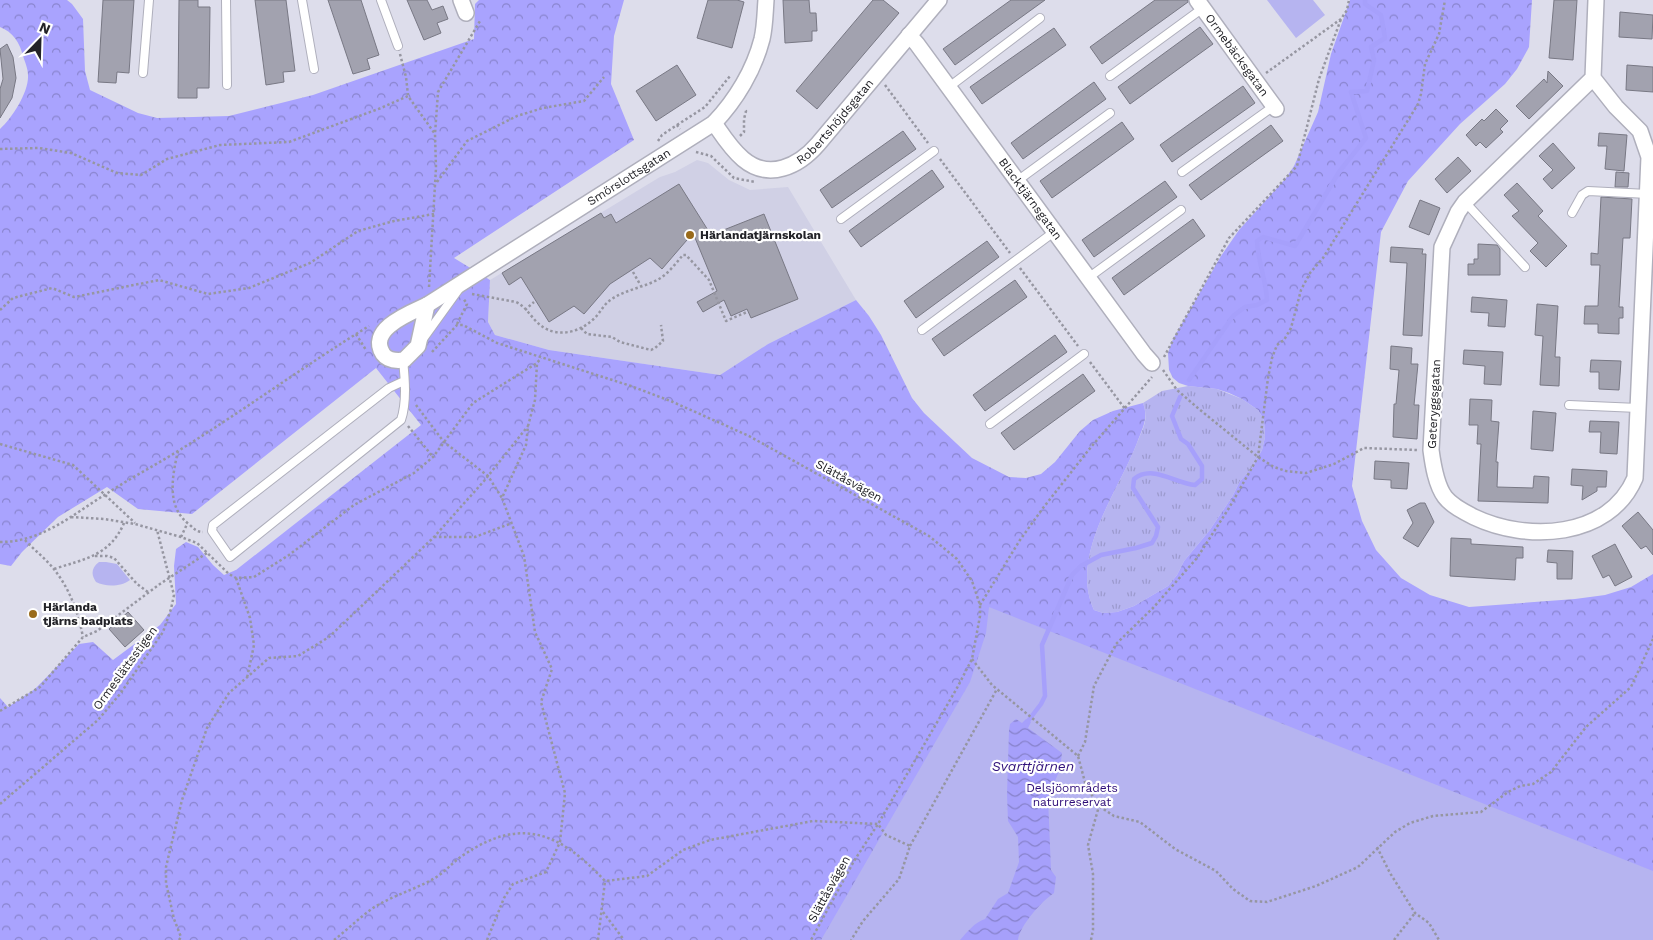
<svg xmlns="http://www.w3.org/2000/svg" width="1653" height="940" viewBox="0 0 1653 940" font-family="'Work Sans',sans-serif">
  <defs>
    <pattern id="grass-tufts" width="24" height="20" patternUnits="userSpaceOnUse" patternTransform="scale(1.25)"><rect width="24" height="20" fill="#b6b4f0"/><path d="M3 7l-1-3M5 7V3M7 7l1-3M15 17l-1-3M17 17v-4M19 17l1-3" fill="none" stroke="#9c9ace"/></pattern>
    <pattern id="forest-crowns" width="20" height="18" patternUnits="userSpaceOnUse" patternTransform="scale(1.25)"><rect width="20" height="18" fill="#a9a3fe"/><path d="M2 6a3 3 0 1 1 6 0M12 15a3 3 0 1 1 6 0" fill="none" stroke="#8984ce"/></pattern>
    <pattern id="water-waves" width="16" height="10" patternUnits="userSpaceOnUse" patternTransform="scale(1.25)"><rect width="16" height="10" fill="#a6a0fb"/><path d="M0 5q4-4 8 0t8 0" fill="none" stroke="#8782cb"/></pattern>
  </defs>
  <rect width="100%" height="100%" fill="#ddddeb"/>
  <path fill="#d0d0e5" d="M697,160L708,163L729,180L750,190L788,187L856,300L768,344L720,375L549,350L495,335L488,322L490,280L660,177L675,172Z"/>
  <path fill="url(#grass-tufts)" d="M1188,386L1217,389L1242,399L1258,410L1264,420L1265,437L1262,450L1252,468L1240,481L1232,497L1209,531L1184,561L1177,575L1168,586L1134,606L1117,612L1103,613L1094,610C1069,556 1118,492 1137,443C1143,428 1149,420 1143,403L1162,391Z"/>
  <path fill="url(#forest-crowns)" d="M0,0H67L72,4L83,19L85,71L90,90L138,113L157,118L229,116L313,95L474,39L475,4L479,0H624L614,36L611,84L634,140L454,258L490,280L488,322L495,335L549,350L720,375L768,344L856,300L869,316L881,335L912,398L924,413L972,458L1009,477L1026,478L1041,474L1055,462L1080,431L1093,420L1113,411L1143,403C1149,419 1142,429 1137,443C1118,492 1069,556 1094,610L1103,613L1117,612L1134,606L1168,586L1177,575L1184,561L1209,531L1232,497L1240,481L1252,468L1262,450L1265,437L1264,420L1258,410L1242,399L1229,393L1217,389L1188,386L1179,383L1173,378L1169,370L1168,353L1173,339L1191,308L1221,256L1239,230L1286,178L1294,166L1318,112L1331,54L1350,0H1532L1529,47L1517,69L1505,84L1460,124L1408,181L1381,232L1352,486L1362,521L1376,550L1401,578L1430,595L1469,607L1575,599L1605,595L1631,587L1653,574V940H0V698L8,707L35,689L79,644L93,642L113,660L160,625L176,604L174,566L176,549L186,542L198,547L213,565L224,575L236,570L421,425L376,368L192,514L138,509L107,487L58,517L22,552L11,566L0,564V129C12,118 29,92 28,75C28,69 25,62 23,56C20,43 13,32 0,27Z"/>
  <path fill="#b6b4f0" d="M1267,0H1313L1325,15L1296,38Z
    M99,562H106L117,564L130,580C121,587 105,587 96,582C91,575 91,568 99,562Z
    M989,607L1653,871V940H821L970,682L986,633Z"/>
  <path fill="url(#water-waves)" d="M1016,719L1022,723L1026,719L1031,722L1028,728L1062,753L1060,769L1048,798L1051,870L1056,877L1054,893C1042,901 1020,925 1018,940H960C967,932 975,922 985,919L998,899L1008,893L1019,862L1018,837L1008,821L1007,794L1009,730L1010,724Z"/>
  <g fill="none" stroke-linecap="round" stroke-linejoin="round">
    <path stroke="#a6a0fb" stroke-width="4.5" d="M1189,380L1233,316L1245,307L1257,305L1267,300C1266,280 1258,262 1257,241L1263,237L1295,246L1339,172L1366,138L1351,92L1367,91L1374,60L1371,47L1385,38L1381,15L1365,4V0
      M1028,721L1041,704L1045,696L1042,645L1072,575L1081,566L1101,555L1136,548L1152,543L1156,536L1158,527L1133,488L1134,479C1152,464 1174,483 1195,485L1202,479V466L1188,444L1181,439L1172,416L1180,397"/>
  </g>
  <path fill="#a2a2af" stroke="#787884" d="M103,0H134L129,73L117,72L116,83L98,82Z
    M179,0H198V7H210L209,88H197V98H178Z
    M255,0H286L295,71L283,72L284,82L266,85Z
    M328,0H361L379,55L367,59L370,69L353,74Z
    M407,0H427L432,10L443,6L448,19L437,23L441,33L424,40Z
    M708,0H737L744,2L732,48L697,38Z
    M783,0H809L810,13H816L817,31H812V41L785,43Z
    M873,0H883L899,13L817,109L796,91Z
    M1011,0H1045L955,65L943,49Z
    M1155,0H1188V2L1102,64L1090,47Z
    M1554,0H1577L1573,60L1549,58Z
    M1620,12L1653,15L1652,39L1619,37Z
    M1200,27L1213,44L1130,104L1118,87Z
    M1054,28L1066,45L982,104L970,87Z
    M7,44L13,57L16,78L12,98L0,118V89L3,79L0,49Z
    M677,65L696,95L656,121L636,91Z
    M1627,65L1653,67V92L1626,90Z
    M1548,71L1563,86L1529,119L1516,106L1544,79L1547,83Z
    M1094,82L1106,99L1023,159L1011,143Z
    M1243,86L1255,103L1172,162L1160,145Z
    M1496,109L1508,121L1500,129L1503,132L1486,148L1480,142L1476,146L1466,135L1482,119L1484,121Z
    M1122,122L1134,139L1052,198L1040,181Z
    M1271,125L1283,141L1201,200L1189,185Z
    M903,131L916,149L832,208L820,190Z
    M1599,133L1627,135L1624,171L1605,169L1607,146H1598Z
    M1553,143L1575,168L1552,189L1543,179L1553,170L1539,156Z
    M1458,157L1471,171L1447,193L1435,179Z
    M932,170L944,187L861,247L849,231Z
    M1616,172L1629,173L1628,187H1615Z
    M1165,181L1177,197L1094,257L1082,240Z
    M1517,183L1543,211L1538,216L1567,246L1546,267L1530,251L1538,243L1512,216L1519,211L1504,195Z
    M679,184L711,235L764,214L798,299L751,318L747,309L731,316L724,300L703,312L697,302L717,291L693,233L662,269L650,258L610,284L584,314L574,306L549,322L521,277L509,285L502,273L601,213L604,218L611,214L616,223Z
    M1601,197L1632,199L1630,238H1623L1619,307H1623V318H1619V334L1598,333V324H1584L1585,306H1598L1600,265H1591V253L1598,254Z
    M1420,200L1440,208L1429,235L1409,227Z
    M1193,219L1205,236L1124,295L1112,278Z
    M987,241L999,257L916,318L904,301Z
    M1478,244L1497,245L1500,249V275H1468V264H1474V259H1478Z
    M1391,247L1423,249L1422,254H1426L1422,336L1403,335L1407,263L1390,262Z
    M1015,280L1027,297L944,356L932,339Z
    M1472,297L1507,300L1505,327L1488,326L1489,313L1471,312Z
    M1537,304L1558,306L1555,357H1560L1559,386L1540,385L1543,336L1535,335Z
    M1055,335L1067,352L985,411L973,395Z
    M1391,346L1412,348L1411,364H1418L1414,405H1419L1417,439L1393,437L1394,404H1396L1399,370L1390,369Z
    M1464,350L1503,352L1501,385L1484,384L1485,366L1463,364Z
    M1591,360L1621,361L1619,390L1599,389V372H1590Z
    M1083,374L1095,391L1014,450L1001,433Z
    M1470,399L1492,400L1491,421L1499,422L1496,462H1498L1497,487L1533,488L1534,476L1549,477L1548,503L1478,501L1481,444H1477L1478,425H1469Z
    M1533,411L1556,413L1553,451L1531,449Z
    M1590,421L1619,422L1617,454L1600,453L1601,432H1589Z
    M1375,461L1409,463L1407,489L1391,488V480L1374,479Z
    M1572,469L1607,471L1606,487H1597V491L1582,500L1583,486L1571,485Z
    M1420,503H1425L1434,522L1418,547L1403,538L1413,523L1407,510Z
    M1638,512L1653,530V555L1646,546L1641,549L1622,526Z
    M1451,538L1471,539V544L1523,547V558H1516L1515,580L1450,576Z
    M1615,544L1632,577L1615,586L1609,575L1603,578L1592,556Z
    M1548,550L1573,551L1572,579H1557V563L1547,562Z
    M128,612L144,630L125,647L109,629Z"/>
  <g fill="none" stroke-linecap="round" stroke-linejoin="round">
    <g stroke="#afafbc" stroke-width="10">
      <path id="service" d="M226,0L227,85
        M302,0L314,69
        M381,0L398,46
        M143,73L149,0
        M1110,76L1203,8
        M949,87L1040,18
        M1182,172L1274,106
        M1017,181L1110,113
        M1465,202L1525,267
        M1572,213L1582,195L1588,191L1648,194
        M841,219L934,151
        M1088,278L1181,210
        M922,330L1054,232
        M423,339L459,289
        M403,360C405,379 407,402 401,420L230,557L212,531L213,525L389,388L404,381
        M1569,405L1638,408
        M990,424L1084,354"/>
    </g>
    <g stroke="#afafbc" stroke-width="18">
      <g id="minor">
        <path d="M461,0L466,13"/>
        <path id="s1" d="M1197,0L1276,109"/>
        <path id="s2" d="M909,35L917,44L1144,354L1152,363"/>
        <path d="M1593,78L1465,202L1458,212L1442,247L1431,450C1433,465 1436,485 1445,497C1452,506 1464,512 1474,517C1526,542 1609,539 1635,478L1649,157L1640,131L1616,107L1593,78L1596,0"/>
        <path id="s3" d="M714,123C723,136 731,149 743,159C769,181 799,166 818,144L939,0"/>
        <path id="s4" d="M427,305L714,123C736,100 754,70 762,39C765,26 765,13 766,0"/>
        <path d="M427,305L418,346L404,360C396,361 388,361 383,354C367,329 410,313 427,305Z"/>
      </g>
    </g>
    <path stroke="#9696a1" stroke-width="2.5" stroke-dasharray="2.5 2.5" stroke-linecap="butt" d="M400,54L406,77L408,95
      M1266,73L1341,19L1347,10L1349,0
      M885,85L928,143
      M677,125L705,107L730,76
      M740,136L744,132V119L746,111L744,109
      M658,141L662,135L677,125L680,129
      M0,149L39,148L71,153L117,173L141,175L167,159L220,145L289,142L381,108L408,96L435,134
      M696,152L711,156L734,178L755,182
      M940,159L1010,253
      M437,182L467,141L517,116L543,108L584,101L604,77
      M1020,268L1078,346
      M633,272L641,286
      M429,287L436,168L435,134L438,92L480,21L479,19
      M472,294L516,302C531,309 533,327 555,332C572,335 589,326 599,313C602,309 605,304 609,301C623,290 643,288 659,279C668,274 676,263 683,255H686L709,280L726,321L747,312
      M0,310L13,298L52,288L74,297L159,280L208,294L249,288L310,263L358,231L394,221L434,214
      M525,310L534,302
      M457,324L467,304L463,298
      M581,328L587,334L612,337L620,342L651,350L655,348L663,341L661,325
      M356,334L366,350
      M432,352L457,325H463L497,343L631,386L673,402L749,436L929,536L957,559L972,581L980,605V616L972,659L957,688L878,824L854,861L811,940
      M1164,357L1229,238L1297,166L1319,79L1341,19
      M1090,362L1125,409
      M1163,370L1177,390L1199,409L1258,457L1274,467L1286,471L1306,473L1334,464L1364,448L1417,450
      M416,405L444,442L488,476L502,498
      M408,426L433,457
      M0,444L73,465L135,523
      M178,451C172,477 166,508 190,525C194,529 197,532 203,532
      M71,517L104,519L135,524L181,537L197,543L229,574L236,578L254,577L289,555L354,505L414,473L433,457L473,403L537,363L541,358
      M181,537L187,524
      M434,537H475L512,523
      M25,540C34,550 45,558 53,568C70,589 78,612 83,637
      M0,542C42,542 72,515 106,494C129,479 154,466 178,451C243,411 304,366 369,326
      M95,556H107L114,558L137,584L149,593
      M54,569C84,559 110,556 124,523
      M236,578L250,618L254,645L247,678
      M980,605L1020,540L1043,508L1091,447L1152,377
      M972,659L992,685L1078,756L1086,786L1099,806L1114,816L1140,822L1175,849L1216,871L1233,889L1250,901L1267,902L1316,886L1358,867L1395,832L1410,823L1433,816L1481,812L1508,792L1520,786L1533,784L1551,772L1586,727L1631,687L1653,639
      M0,711L40,687L83,637L97,631L160,584L207,553
      M1078,756L1085,742L1094,686L1116,644L1153,608L1197,558L1229,508L1258,457L1268,378L1272,358L1277,345L1284,340L1291,328L1301,290L1310,273L1323,258L1418,104L1421,94L1425,64L1439,34L1445,0
      M0,804L98,720L120,694L163,632L171,609L174,595L157,530
      M910,846L997,689
      M1377,847L1390,873L1415,913L1429,923L1439,940
      M603,912L624,940
      M179,940L181,937L174,919L166,883V867L182,800L207,728L229,693L269,658L298,656L329,637L434,537L484,481L528,426
      M334,940C347,930 359,918 373,908C393,895 418,889 438,876C448,869 455,860 465,854C523,815 562,835 605,881L647,876L683,850L710,840L813,821L878,824L886,835L910,846L899,879L863,921L851,940
      M487,940L504,898L513,884L546,872L560,842L565,793L541,702L552,669L535,632L524,556L502,498L526,445L528,426L535,400L537,363
      M598,940L605,881
      M1091,940L1093,930V874L1088,845L1099,806
      M1394,940L1415,913"/>
    <use href="#service" stroke="#fff" stroke-width="8"/>
    <use href="#minor" stroke="#fff" stroke-width="15"/>
  </g>
  <g fill="#996a1a" stroke="#fff" stroke-width="2">
    <circle cx="690" cy="235" r="5"/>
    <circle cx="33" cy="614" r="5"/>
  </g>
  <g text-anchor="middle" dominant-baseline="central" stroke-width="4.5" stroke-linejoin="round" paint-order="stroke">
    <g font-size="12" fill="#232328" stroke="#fff">
      <text stroke="none"><textPath href="#s1" startOffset="68">Ormebäcksgatan</textPath></text>
      <text stroke="none"><textPath href="#s3" startOffset="160">Robertshöjdsgatan</textPath></text>
      <text stroke="none"><textPath href="#s4" startOffset="239">Smörslottsgatan</textPath></text>
      <text stroke="none"><textPath href="#s2" startOffset="204">Blacktjärnsgatan</textPath></text>
      <text transform="translate(1434 404) rotate(-87)">Geteryggsgatan</text>
      <text transform="translate(849 481) rotate(29)">Slättåsvägen</text>
      <text transform="translate(125 668) rotate(-54)">Ormeslättsstigen</text>
      <text transform="translate(829 889) rotate(-61)">Slättåsvägen</text>
    </g>
    <g font-size="12" font-weight="bold" fill="#232328" stroke="#fff" text-anchor="start">
      <text x="700" y="235">Härlandatjärnskolan</text>
      <text x="43" y="607">Härlanda<tspan x="43" dy="14">tjärns badplats</tspan></text>
    </g>
    <g font-size="12" fill="#2e0d78" stroke="#fff">
      <text x="1072" y="788">Delsjöområdets<tspan x="1072" dy="14">naturreservat</tspan></text>
    </g>
    <g font-size="14" font-style="italic" fill="#31127b" stroke="#fff">
      <text x="1033" y="766">Svarttjärnen</text>
    </g>
  </g>
  <g transform="translate(40 40) rotate(23)" stroke="#ffffff" stroke-width="4" paint-order="stroke">
  <path d="M0-4L9 19L0 12L-9 19Z" fill="#232328"/>
  <text y="-8" font-size="14" font-weight="bold" text-anchor="middle" fill="#232328">N</text>
  </g>
</svg>
